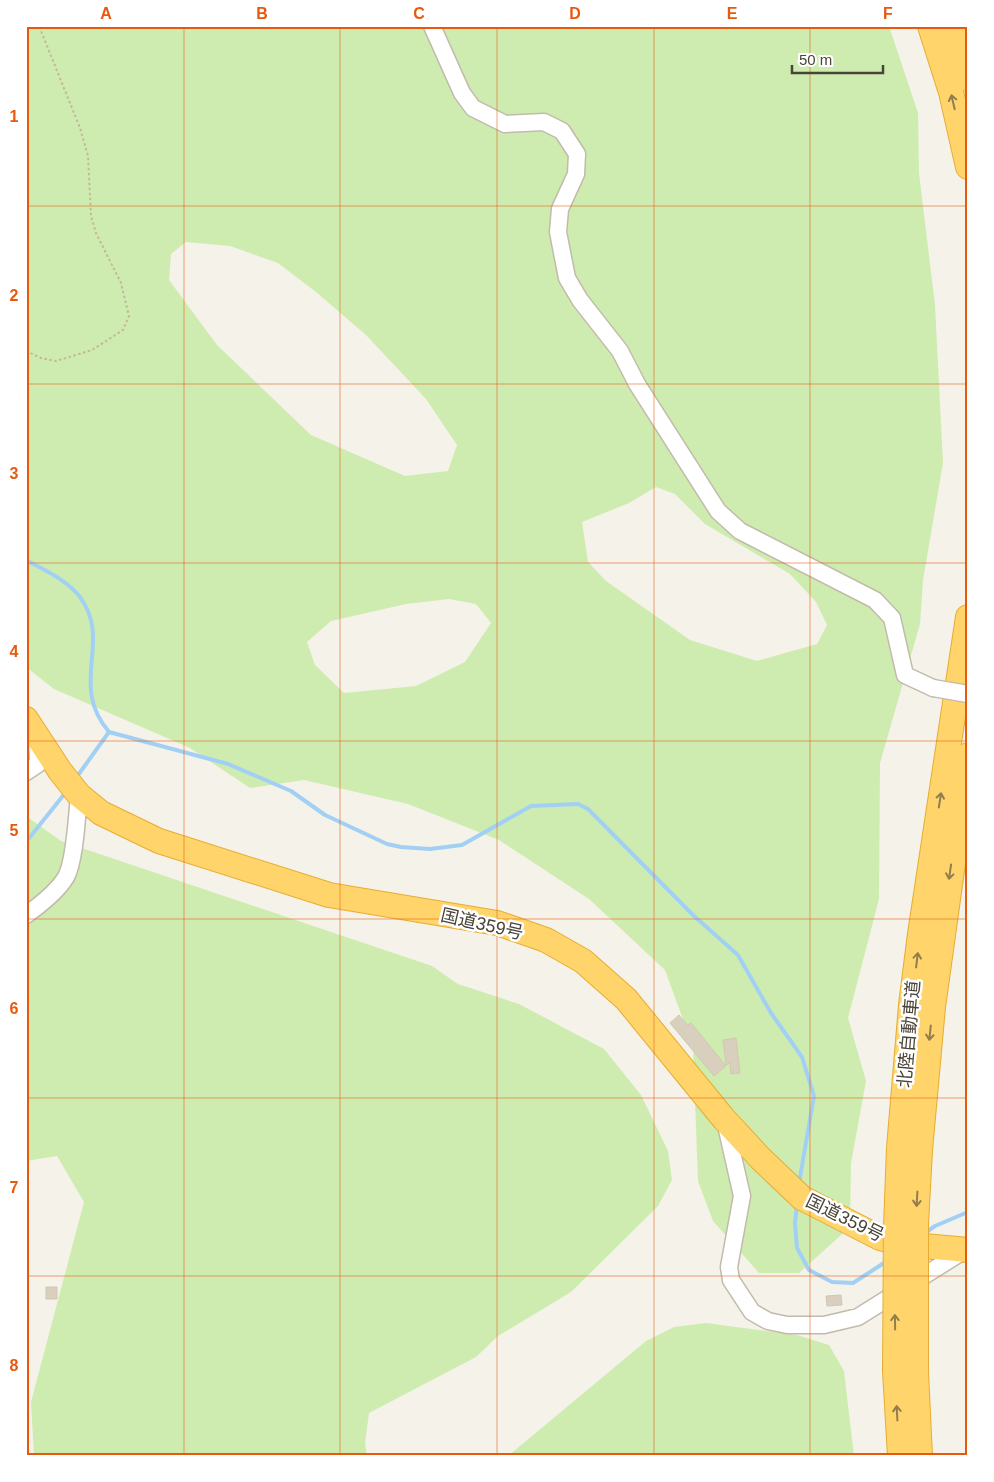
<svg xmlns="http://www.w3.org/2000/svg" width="994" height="1482" viewBox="0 0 994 1482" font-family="Arial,'Noto Sans JP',sans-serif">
  <rect width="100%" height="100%" fill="#f5f2e9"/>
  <path fill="#ceecb0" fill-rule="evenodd" d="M26,26H889L918,113L919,173L935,305L943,463L923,580L920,624L880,763L879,899L848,1018L866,1081L851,1163L850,1227L799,1273H759L713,1221L698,1181L693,1047L665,970L589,899L499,840L408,804L304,780L250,788L190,748L54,689L26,667ZM186,242L230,246L278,263L316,292L366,335L426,399L457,445L448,471L405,476L311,435L217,345L169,280L171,254ZM656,487L675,494L705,524L790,574L816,602L827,625L817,644L757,661L690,640L606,581L588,562L582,522L629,503ZM449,599L476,604L491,623L465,662L416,686L344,693L315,665L307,642L331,621L406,604Z
    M26,816L61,841L432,966L458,984L519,1004L604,1049L641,1095L668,1151L672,1180L658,1206L571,1292L498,1336L476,1357L369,1413L365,1443L367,1456H34L31,1402L84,1202L57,1156L26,1161Z
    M706,1323L797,1335L829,1345L844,1371L854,1456H508L646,1341L674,1327Z"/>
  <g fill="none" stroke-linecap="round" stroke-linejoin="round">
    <path stroke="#a2d0f5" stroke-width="4" d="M26,560C44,570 67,580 80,597C113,642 68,684 109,732L228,764L291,791L325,815L387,844L401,847L430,849L462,845L531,806L578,804L588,809L694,916L738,955L771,1013L802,1057L814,1096L799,1183
      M76,778L109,732
      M26,842L66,792
      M797,1205L795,1223L797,1248L809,1270L832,1282L853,1283L887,1261
      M925,1233L935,1226L968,1212"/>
  </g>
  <path fill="#d8cfbe" stroke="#d3c7b0" d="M679,1015L687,1025L691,1023L726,1066L714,1076L670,1023Z
    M736,1038L740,1073L731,1074L730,1063L726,1065L723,1040Z
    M46,1287H57V1299H46Z
    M841,1295L842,1305L827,1306L826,1296Z"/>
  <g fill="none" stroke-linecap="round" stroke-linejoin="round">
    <g stroke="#c2bbab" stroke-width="19">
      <path id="minor" d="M432,26L462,93L473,108L505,124L544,122L562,131L577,154L576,174L560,209L558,232L567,278L580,300L620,351L637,384L718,511L740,531L875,600L892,618L905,675L933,688
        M26,772L38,764L37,738
        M26,915C40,905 57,892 66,877C75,861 77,815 79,795
        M725,1121L742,1196L729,1267L731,1280L752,1312L768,1321L787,1325H824L858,1317L965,1250"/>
    </g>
    <g stroke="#e7ac31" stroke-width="26">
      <path id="highway" d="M930,26L951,92L968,167
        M951,26L968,79
        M26,719L60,771L79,795L101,813L159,841L329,895L497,923L546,940L583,961L626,999L724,1119L761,1159L802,1198L880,1238L902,1244L968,1250
        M899,1148L911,1005L920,934L968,617
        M920,1150L933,1007L968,755
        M895,1371L900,1456
        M916,1372L920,1456"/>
    </g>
    <path stroke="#c4b89b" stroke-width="2" stroke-dasharray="2.5 2.5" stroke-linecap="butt" d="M26,351L41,358L56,361L92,350L123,330L129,316L121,283L96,233L91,216L88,156L80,128L39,26"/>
    <use href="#minor" stroke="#fff" stroke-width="16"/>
    <use href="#highway" stroke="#ffd46b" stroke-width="24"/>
    <g stroke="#c2bbab" stroke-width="19" stroke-linecap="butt">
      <path id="minor-bridge" d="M933,688L968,694"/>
    </g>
    <g stroke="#e7ac31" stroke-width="26" stroke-linecap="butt">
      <path id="highway-bridge" d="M895,1371L896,1226L899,1148
        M916,1372V1224L920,1150"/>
    </g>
    <use href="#minor-bridge" stroke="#fff" stroke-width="16"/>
    <use href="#highway-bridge" stroke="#ffd46b" stroke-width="24"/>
  </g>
  <defs><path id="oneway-shaft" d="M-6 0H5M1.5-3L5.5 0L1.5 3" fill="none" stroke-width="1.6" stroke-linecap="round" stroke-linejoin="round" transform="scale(1.25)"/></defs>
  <g stroke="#927d4c">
    <use href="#oneway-shaft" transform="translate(953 102) rotate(-103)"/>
    <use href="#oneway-shaft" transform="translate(940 800) rotate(-81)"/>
    <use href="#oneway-shaft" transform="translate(950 872) rotate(98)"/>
    <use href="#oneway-shaft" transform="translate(917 960) rotate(-83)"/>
    <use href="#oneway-shaft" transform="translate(930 1033) rotate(96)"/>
    <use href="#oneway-shaft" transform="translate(917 1199) rotate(93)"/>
    <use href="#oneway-shaft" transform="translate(895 1322) rotate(-91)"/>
    <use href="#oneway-shaft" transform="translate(897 1413) rotate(-93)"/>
  </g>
  <path fill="none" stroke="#e8590c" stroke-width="1" stroke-opacity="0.55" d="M184,26V1456M340,26V1456M497,26V1456M654,26V1456M810,26V1456M26,206H968M26,384H968M26,563H968M26,741H968M26,919H968M26,1098H968M26,1276H968"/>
  <g text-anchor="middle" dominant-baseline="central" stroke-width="5" stroke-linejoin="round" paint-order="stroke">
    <g font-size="18" fill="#4a4337" stroke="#fff">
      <text transform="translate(482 924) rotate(13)">国道359号</text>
      <text transform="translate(909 1034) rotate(-85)">北陸自動車道</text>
      <text transform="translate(845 1218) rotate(26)">国道359号</text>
    </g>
  </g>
  <rect width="994" height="1482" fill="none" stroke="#ffffff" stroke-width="55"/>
  <path d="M792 65v8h91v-8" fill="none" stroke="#4a4337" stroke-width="2.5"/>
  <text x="799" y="65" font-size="15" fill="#4a4337" stroke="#ffffff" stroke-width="4" paint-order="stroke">50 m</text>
  <rect x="28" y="28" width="938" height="1426" fill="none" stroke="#e8590c" stroke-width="2"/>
  <g font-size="16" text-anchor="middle" font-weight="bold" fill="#e8590c">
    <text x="106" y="19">A</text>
    <text x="262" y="19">B</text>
    <text x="419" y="19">C</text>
    <text x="575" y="19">D</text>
    <text x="732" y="19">E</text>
    <text x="888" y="19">F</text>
    <text x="14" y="122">1</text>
    <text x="14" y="301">2</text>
    <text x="14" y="479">3</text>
    <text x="14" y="657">4</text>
    <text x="14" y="836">5</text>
    <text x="14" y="1014">6</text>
    <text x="14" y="1193">7</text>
    <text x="14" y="1371">8</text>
  </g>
</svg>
